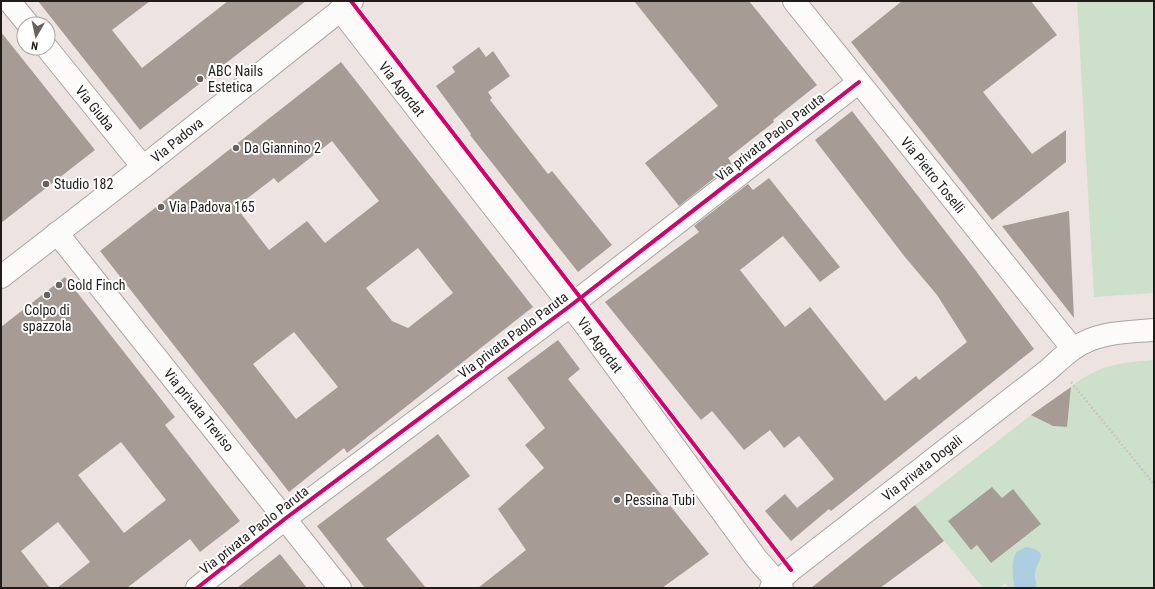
<svg xmlns="http://www.w3.org/2000/svg" width="1155" height="589" viewBox="0 0 1155 589" font-family="'Roboto Condensed',sans-serif">
  <rect width="100%" height="100%" fill="#ede4e1"/>
  <path fill="#cde0cb" d="M1077,1H1154V293L1094,297Z
    M1154,360V588H1051L1050,587L1048,588H1009L1005,583L999,588H983L915,505L1035,412C1045,425 1051,426 1067,427L1071,387C1099,364 1120,363 1154,360Z"/>
  <path fill="#adcde1" d="M1026,547C1052,551 1036,560 1035,574C1034,578 1037,582 1036,586V588H1015C1012,576 1011,563 1016,552Z"/>
  <path fill="#a79c95" fill-rule="evenodd" d="M38,1H150L112,30L142,68L228,1H306L140,130Z
    M634,1H749L817,85L773,120L774,122L728,158L732,164L679,206L645,163L718,106Z
    M902,1H1031L1057,35L983,92L1032,154L1066,130V162L992,220L851,42Z
    M1,32L95,150L1,223Z
    M479,47L486,57L493,51L510,76L488,92L492,98L490,100L548,174L552,171L612,245L578,272L470,135L471,134L436,86L455,72L452,67Z
    M341,62L533,307L347,453L344,448L289,492L100,251ZM332,141L379,201L325,243L307,221L269,250L236,207L274,178L278,183ZM418,248L453,293L408,328L392,321L366,288ZM294,332L338,387L296,419L253,364Z
    M852,111L973,267L1034,349L831,511L829,509L791,541L765,511L785,494L797,508L834,479L799,436L784,448L770,430L744,450L712,411L701,420L605,302L699,232L694,226L748,184L753,190L769,178L840,267L820,282L783,236L740,270L785,327L810,307L885,401L916,376L919,380L967,342L937,295L905,257L815,140Z
    M1069,211L1074,318L1002,226Z
    M65,277L175,417L165,425L240,521L200,552L190,539L127,588H57L90,562L58,522L21,551L50,588H1V327ZM121,442L166,500L124,533L78,475Z
    M558,340L580,369L568,379L709,554L662,588H478L526,550L498,509L544,468L525,445L545,428L507,378Z
    M1071,387L1067,427L1053,426L1031,415Z
    M438,434L470,476L386,539L426,588H365L317,526Z
    M992,487L1002,498L1013,489L1041,524L991,563L977,545L971,550L948,521Z
    M915,505L944,541L880,588H811Z
    M280,554L307,588H237Z"/>
  <g fill="none" stroke-linecap="round" stroke-linejoin="round">
    <g stroke="#aaa4a2" stroke-width="24">
      <path id="street" d="M9,1L28,24
        M794,1L1073,349
        M340,10L583,322L756,558L782,588
        M47,48L143,167
        M57,233L340,588
        M197,588L286,518L570,306L859,82
        M771,588L791,570L1047,371C1056,363 1064,355 1073,349C1096,332 1127,332 1154,330"/>
    </g>
    <g stroke="#aaa4a2" stroke-width="24">
      <path id="secondary" d="M1,277L143,167L352,1"/>
    </g>
    <path stroke="#cac6c5" stroke-width="2.5" stroke-dasharray="2 2" stroke-linecap="butt" d="M1071,382L1154,484"/>
    <use href="#street" stroke="#fcfbfa" stroke-width="22"/>
    <use href="#secondary" stroke="#fcfbfa" stroke-width="22"/>
    <g stroke="#fff" stroke-width="6">
      <path id="cycleway" d="M351,1L791,570
        M197,588L286,518L570,306L859,82"/>
    </g>
    <use href="#cycleway" stroke="#d6006c" stroke-width="4"/>
  </g>
  <g fill="#68615f" stroke="#fff" stroke-width="1.5">
    <circle cx="200" cy="79" r="4"/>
    <circle cx="236" cy="148" r="4"/>
    <circle cx="46" cy="184" r="4"/>
    <circle cx="161" cy="207" r="4"/>
    <circle cx="59" cy="285" r="4"/>
    <circle cx="47" cy="295" r="4"/>
    <circle cx="617" cy="500" r="4"/>
  </g>
  <g text-anchor="middle" dominant-baseline="central" stroke-width="4" stroke-linejoin="round" paint-order="stroke">
    <g font-size="14" fill="#211b19" stroke="#fff" text-anchor="start">
      <text x="208" y="71">ABC Nails<tspan x="208" dy="16">Estetica</tspan></text>
      <text x="244" y="148">Da Giannino 2</text>
      <text x="54" y="184">Studio 182</text>
      <text x="169" y="207">Via Padova 165</text>
      <text x="67" y="285">Gold Finch</text>
      <text x="47" y="310" text-anchor="middle">Colpo di<tspan x="47" dy="16">spazzola</tspan></text>
      <text x="625" y="500">Pessina Tubi</text>
    </g>
    <g font-size="14" fill="#211b19" stroke="#fff">
      <text transform="translate(402 89) rotate(52)">Via Agordat</text>
      <text transform="translate(95 108) rotate(51)">Via Giuba</text>
      <text transform="translate(770 137) rotate(-38)">Via privata Paolo Paruta</text>
      <text transform="translate(177 140) rotate(-39)">Via Padova</text>
      <text transform="translate(933 175) rotate(51)">Via Pietro Toselli</text>
      <text transform="translate(513 335) rotate(-37)">Via privata Paolo Paruta</text>
      <text transform="translate(600 345) rotate(53)">Via Agordat</text>
      <text transform="translate(199 410) rotate(51)">Via privata Treviso</text>
      <text transform="translate(922 468) rotate(-38)">Via privata Dogali</text>
      <text transform="translate(254 530) rotate(-38)">Via privata Paolo Paruta</text>
    </g>
  </g>
  <rect width="1155" height="589" fill="none" stroke="#211b19" stroke-width="4"/>
  <g transform="translate(36 36) rotate(189)"><circle r="19" fill="#ffffff" stroke="#a6a4a3"/>
  <path d="M0-3L7 15L0 10L-7 15Z" fill="#68615f"/>
  <text y="-6" font-size="11" font-weight="bold" text-anchor="middle" fill="#211b19">N</text>
  </g>
</svg>
